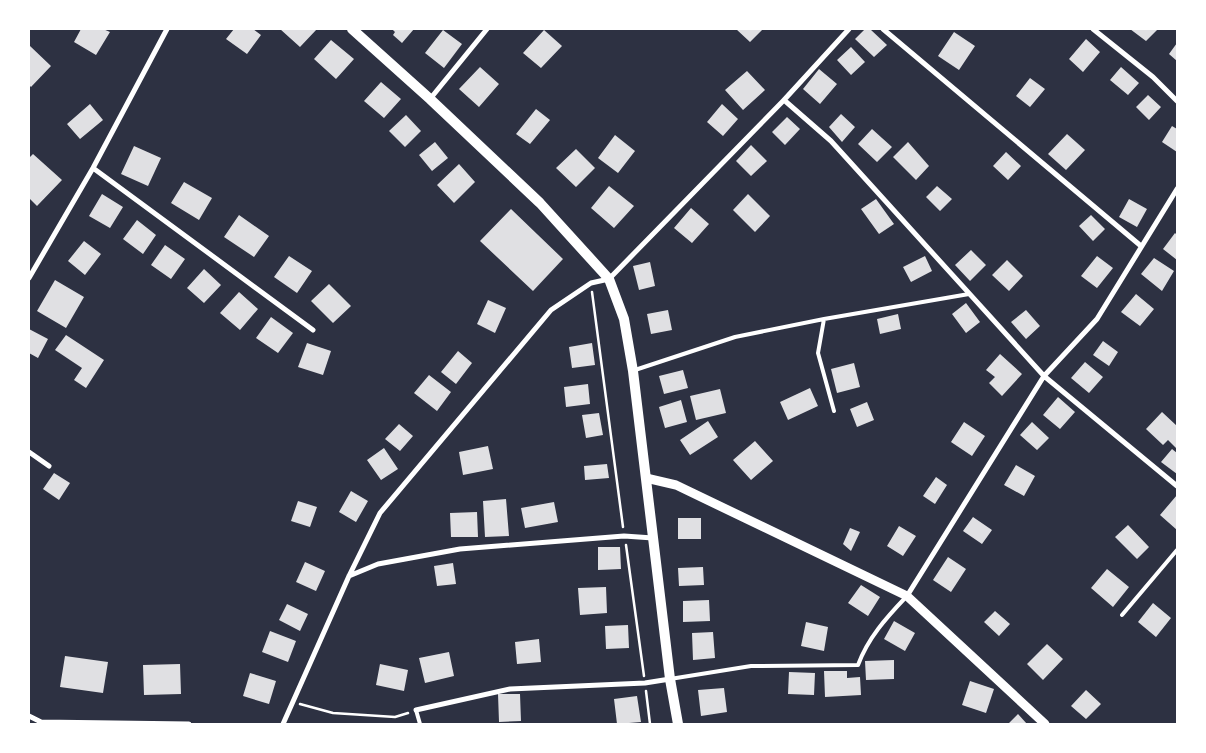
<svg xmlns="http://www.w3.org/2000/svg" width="1206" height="753" viewBox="0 0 1206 753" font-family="'Playfair Display',serif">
  <rect width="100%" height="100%" fill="#2d3142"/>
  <path fill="#e0e0e3" d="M81,29H103L110,32L96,55L74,42Z
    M234,29H253L261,35L247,54L226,39Z
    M280,29H317L300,47Z
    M392,29H414L402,43L393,35L395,32Z
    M736,29H763L750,42Z
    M865,29H870L887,45L874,57L855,39Z
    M1130,29H1158L1146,41Z
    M443,30L462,44L444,68L425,53Z
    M544,30L562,46L541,68L523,53Z
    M954,32L975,46L959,70L938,56Z
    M1086,39L1100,52L1083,72L1069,59Z
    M331,40L354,59L336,79L314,59Z
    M1177,43V61L1169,54Z
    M30,46L51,66L31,87L29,85Z
    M851,47L865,62L851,75L837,60Z
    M480,67L499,84L479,107L459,89Z
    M1121,67L1139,83L1128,95L1110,80Z
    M819,69L837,84L820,104L803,89Z
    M747,71L765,90L743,110L725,90Z
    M1030,78L1045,89L1030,107L1016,96Z
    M381,82L401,99L384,118L364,101Z
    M1148,95L1161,107L1149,120L1136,107Z
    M90,104L103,120L80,139L67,124Z
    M722,104L738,119L723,136L707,122Z
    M536,109L550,120L530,144L516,134Z
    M841,114L855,127L842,142L829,127Z
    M406,115L421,131L405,147L389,131Z
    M787,117L800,129L785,145L772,132Z
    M1172,126L1177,129V152L1162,142Z
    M872,129L892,147L877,162L858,144Z
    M1067,134L1085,150L1066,170L1048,154Z
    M615,135L635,151L618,173L598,158Z
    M435,142L448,158L432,171L419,155Z
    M908,142L929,166L916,180L893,157Z
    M751,145L767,161L751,176L736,161Z
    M134,146L161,158L148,186L121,174Z
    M576,149L595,168L576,187L556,168Z
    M1006,152L1021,166L1008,180L993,166Z
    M33,154L62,180L37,206L29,198V158Z
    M459,164L475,182L454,203L437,185Z
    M184,182L212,198L199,220L171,203Z
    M609,186L634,206L614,228L591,208Z
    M937,186L952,199L940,211L926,197Z
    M102,194L123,207L110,228L89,216Z
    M748,194L770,216L755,232L733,210Z
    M876,199L894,224L879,234L861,209Z
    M1129,199L1147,209L1137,227L1119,217Z
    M691,208L709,224L692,243L674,228Z
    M511,209L563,259L533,291L480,241Z
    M239,215L269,236L254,257L224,237Z
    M1091,215L1105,229L1093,241L1079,226Z
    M137,220L156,235L143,254L123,239Z
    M1175,233L1177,235V260L1163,249Z
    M84,241L101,254L85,275L68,261Z
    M165,245L185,259L171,279L151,265Z
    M971,250L986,265L970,281L955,265Z
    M289,256L312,271L297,293L274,277Z
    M925,256L932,271L911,282L903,267Z
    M1097,256L1113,268L1097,288L1081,276Z
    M1154,258L1174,271L1162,291L1141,274Z
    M1007,260L1023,276L1009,291L992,275Z
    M650,262L655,286L639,290L633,266Z
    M204,269L221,285L204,303L187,288Z
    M55,280L84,297L66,328L37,311Z
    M329,284L351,306L333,323L311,301Z
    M239,292L258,309L240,330L220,313Z
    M1136,294L1154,309L1140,326L1121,312Z
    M488,300L506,308L495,333L477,324Z
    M966,303L980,322L966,333L952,314Z
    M668,310L672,330L651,334L647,314Z
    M1026,310L1040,326L1026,339L1011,322Z
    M898,314L901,329L880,334L877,319Z
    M271,317L293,333L278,353L256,338Z
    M29,329L48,339L38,358L29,353Z
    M66,335L104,360L86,388L74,380L82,368L55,350Z
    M1103,341L1118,352L1109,366L1093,355Z
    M307,343L331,351L323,375L298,367Z
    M592,343L595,365L572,368L569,347Z
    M458,351L472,363L456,384L441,372Z
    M1000,354L1022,374L1002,396L989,383L995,377L986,370Z
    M1085,362L1103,377L1089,393L1071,378Z
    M854,363L860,387L837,393L831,369Z
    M683,370L688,388L664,394L659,376Z
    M429,375L451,392L437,411L414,393Z
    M588,384L590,404L566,407L564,387Z
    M810,388L818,406L788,420L780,402Z
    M720,389L726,413L696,420L690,396Z
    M1058,397L1075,412L1060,429L1043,415Z
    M681,400L687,422L665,428L659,407Z
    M867,402L874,420L857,427L850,409Z
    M1162,412L1177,426V446L1176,448L1168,440L1163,445L1146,429Z
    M599,413L603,435L586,438L582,415Z
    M708,421L718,437L690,455L680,440Z
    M964,422L985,436L972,456L951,442Z
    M1032,422L1049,438L1037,450L1020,435Z
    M399,424L413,436L400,451L385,439Z
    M755,441L773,461L751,480L733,460Z
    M488,446L493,469L463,475L459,452Z
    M384,448L398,469L381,480L367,460Z
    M1172,449L1177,453V474L1161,462Z
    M607,464L609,478L585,480L584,466Z
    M1016,465L1035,476L1024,496L1004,485Z
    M54,473L70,483L59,500L43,489Z
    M936,477L947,485L935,504L923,496Z
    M351,491L368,501L356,522L339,512Z
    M1177,495V530L1160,515Z
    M506,499L509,536L485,537L483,501Z
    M298,501L317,507L310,527L291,521Z
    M554,502L558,522L525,528L521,508Z
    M477,512L478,537H451L450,513Z
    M973,517L992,530L982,544L963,531Z
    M678,518H701V539H678Z
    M1128,525L1149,547L1137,559L1115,537Z
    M899,526L916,536L903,556L887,546Z
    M850,528L860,532L851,551L843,544Z
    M598,547H620L621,569L598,570Z
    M948,557L966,569L951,592L933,580Z
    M305,562L325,571L316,591L296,582Z
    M453,563L456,584L437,586L434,566Z
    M703,567L704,585L679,586L678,568Z
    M1107,569L1129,587L1113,607L1091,588Z
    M861,585L880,597L868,616L848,603Z
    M606,587L607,613L580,615L578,588Z
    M709,600L710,621L683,622V601Z
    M1153,603L1171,618L1156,637L1138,622Z
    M287,604L308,614L300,631L279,620Z
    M995,611L1010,624L999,636L984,622Z
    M894,621L915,633L905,651L884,639Z
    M806,622L828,627L824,651L801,646Z
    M628,625L629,648L606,649L605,626Z
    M270,631L296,641L288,662L262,652Z
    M713,632L715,658L693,660L692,633Z
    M539,639L541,662L517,664L515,642Z
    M1047,644L1063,659L1043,680L1027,664Z
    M449,652L454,676L425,683L419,658Z
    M65,656L108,662L103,693L60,687Z
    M894,660V679L866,680L865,661Z
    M180,664L181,694L144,695L143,665Z
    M380,664L408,670L404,691L376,685Z
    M824,671H847V678L860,677L861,695L825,697Z
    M789,672L815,673L814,695L788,694Z
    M250,673L276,681L269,704L243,696Z
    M970,681L994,689L986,713L962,705Z
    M724,688L727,712L701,716L698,690Z
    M1086,690L1101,704L1086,719L1071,706Z
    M498,694H520L521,721L499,722Z
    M637,696L641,722L617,724L614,699Z
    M1018,714L1027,724H1008Z"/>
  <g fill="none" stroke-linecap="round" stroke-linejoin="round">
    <path stroke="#fff" stroke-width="2.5" d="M592,292L623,527
      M626,545L644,676
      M646,691L650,724
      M300,704L333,713L395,717L408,713"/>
    <path stroke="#fff" stroke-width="4" d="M824,319L818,353L834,411
      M635,370L735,337L824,319L969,294
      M1122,615L1177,550
      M670,679L751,666L858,665C868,638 886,618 906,597
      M416,710L420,724"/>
    <path stroke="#fff" stroke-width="5" d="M883,29L1141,246
      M1093,29L1153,77L1177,101
      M430,99L487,29
      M784,100L831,141L1044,376L1177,486
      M93,168L313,330
      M29,278L93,168L167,29
      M29,452L49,466
      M349,576L378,564L460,549L624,536L653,538
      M907,596L1044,376L1097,319L1177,189
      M416,710L510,689L645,683L670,679
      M29,716L41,722L189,724
      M283,724L349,576L380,513L551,310L591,283L609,279L784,100L849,29"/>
    <path stroke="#fff" stroke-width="9" d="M646,478L676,485L907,596L1045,724"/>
    <path stroke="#fff" stroke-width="10" d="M352,29L430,99L540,203L609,279L624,319L633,371L670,679L678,724"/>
  </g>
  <rect width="1206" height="753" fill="none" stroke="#ffffff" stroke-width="60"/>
</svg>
